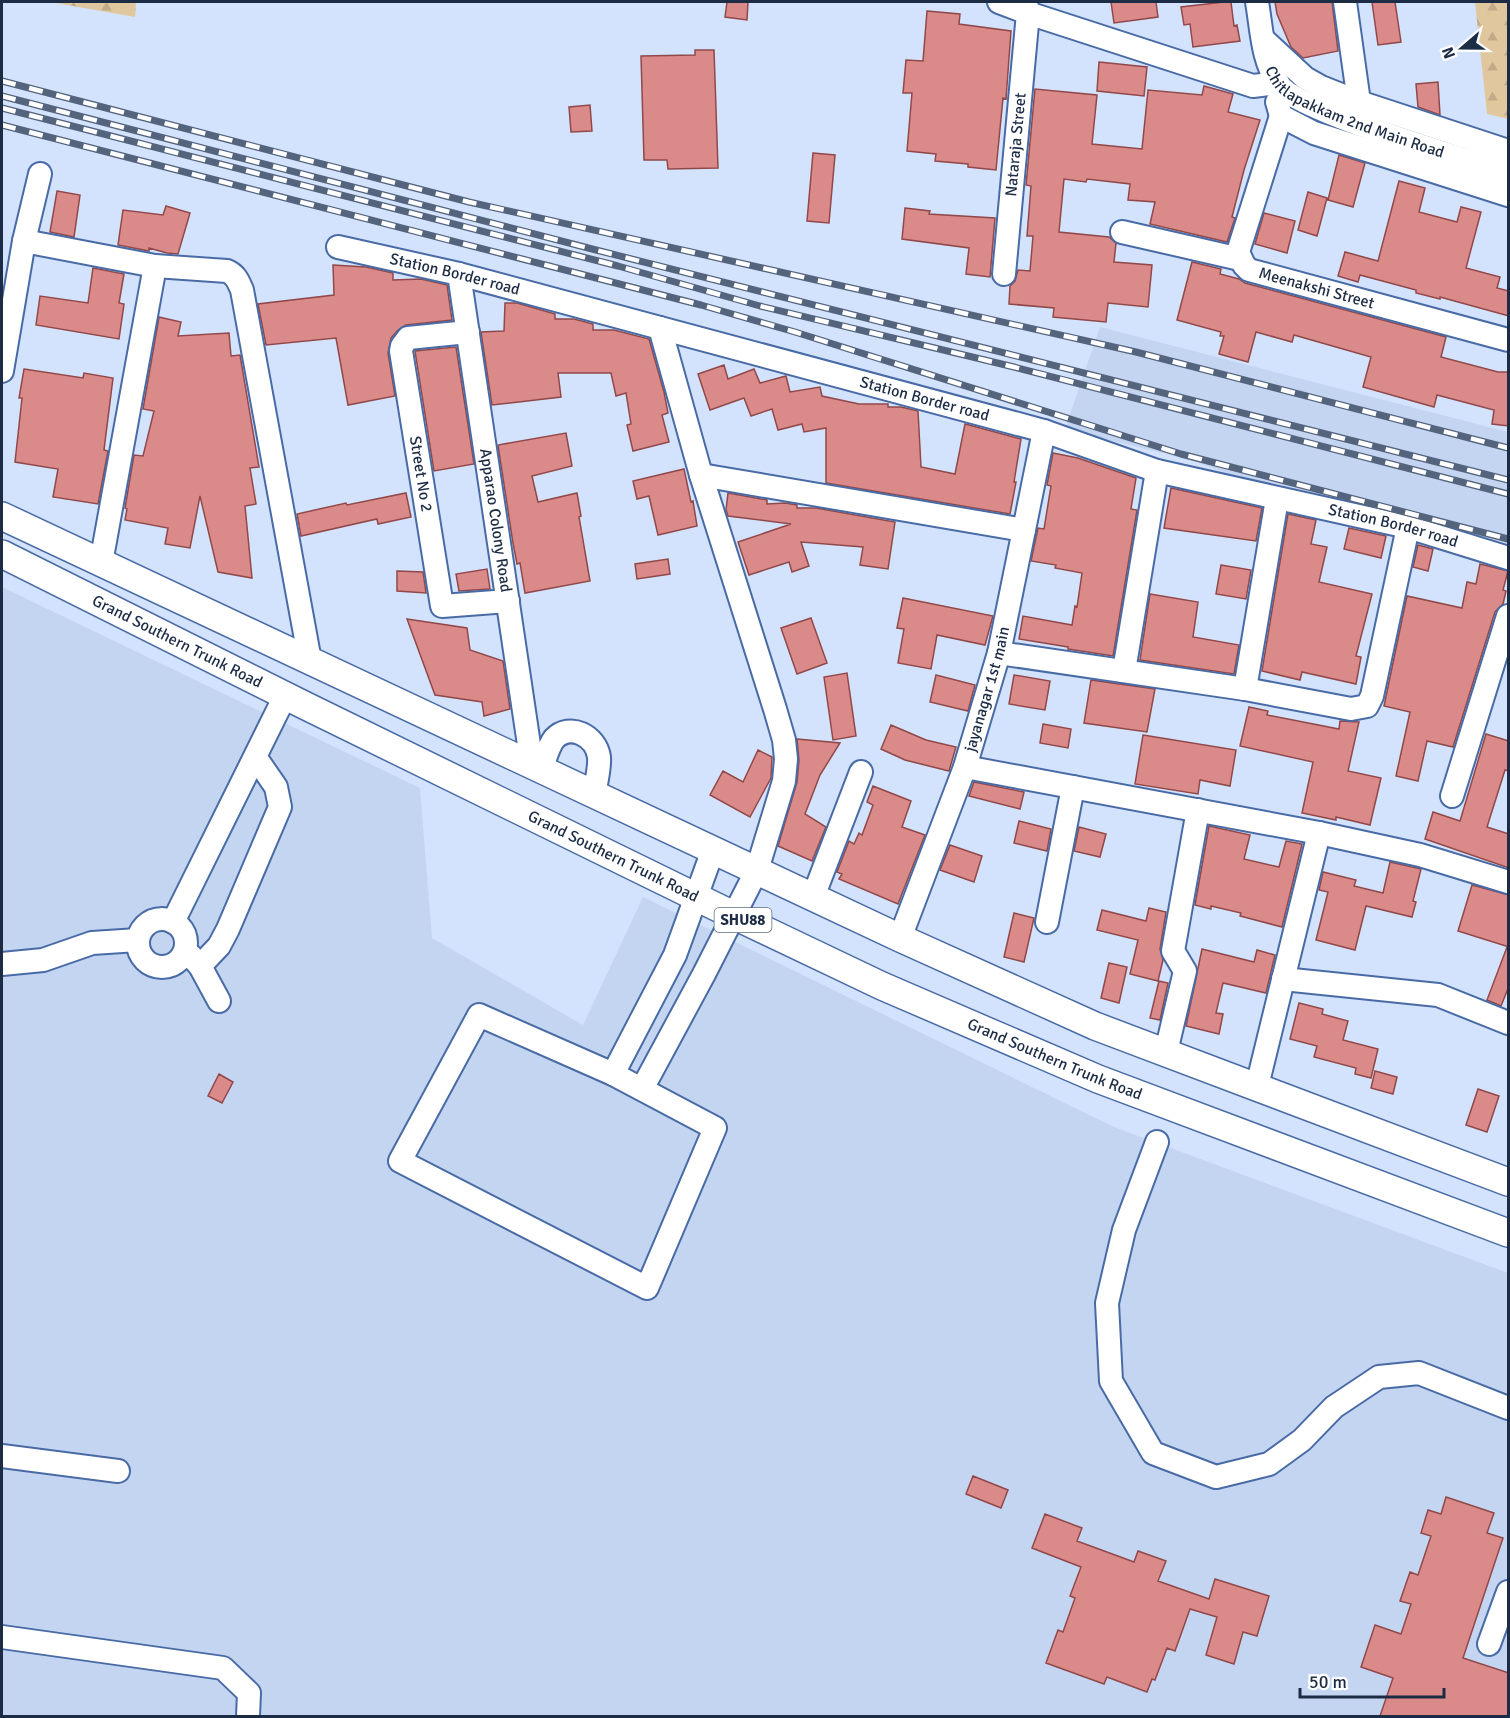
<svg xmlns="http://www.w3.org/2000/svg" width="1510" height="1718" viewBox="0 0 1510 1718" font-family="Signika,sans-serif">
  <defs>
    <pattern id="forest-firs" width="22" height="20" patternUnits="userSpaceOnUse" patternTransform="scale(1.5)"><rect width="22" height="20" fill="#e1c79e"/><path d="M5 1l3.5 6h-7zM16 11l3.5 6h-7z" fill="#c1ab89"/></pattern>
  </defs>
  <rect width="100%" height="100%" fill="#d3e3fd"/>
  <path fill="#c4d5f2" d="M1100,327L1508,432V549L1349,505L1301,490L1226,473L1194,461L1065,429Z
    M2,587L420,788L432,938L583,1025L643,897L1114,1127L1508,1273V1716H2Z"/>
  <path fill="url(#forest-firs)" d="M50,2H136L135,17Z
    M1475,2H1508V119L1487,114Z"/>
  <path fill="#db8a8a" stroke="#914849" stroke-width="1.5" d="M727,2H748L747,20L725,17Z
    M1111,2H1156L1158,17L1114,23Z
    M1224,2H1231L1234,26L1237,25L1240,41L1193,47L1190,24L1184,25L1181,7Z
    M1275,2H1332L1338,51L1303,58L1291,47L1277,14Z
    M1372,2H1395L1401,42L1378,45Z
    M927,11L960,14L959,24L1011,31L1006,99L1003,98L996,170L968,167V164L935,161L936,154L907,151L912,93H903L906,60L923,61Z
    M695,50H714L718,168L668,169L667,160H644L641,56L695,55Z
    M1099,62L1147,67L1144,96L1097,91Z
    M1438,82L1440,115L1418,107L1416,84Z
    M1204,86L1233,94L1228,112L1260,120L1244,170L1232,217L1235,218L1227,242L1150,224L1155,202L1128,200L1130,184L1087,179L1086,182L1064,179L1059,232L1109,237L1116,243L1114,262L1152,265L1148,307L1108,303L1106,322L1053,317L1054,308L1009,304L1010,286L1015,281L1018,270L1030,271L1033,236H1027L1031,186L1026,185L1035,89L1097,95L1092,144L1142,149L1148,90L1202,95Z
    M590,105L592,131L571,132L569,107Z
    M813,153L835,155L829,223L807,221Z
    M1339,155L1365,163L1353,207L1328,200Z
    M1399,181L1425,188L1419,212L1457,222L1461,207L1481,212L1466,268L1500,277L1497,288L1509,291V316L1440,297V299L1416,293V290L1360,275L1358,282L1338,276L1345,252L1378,261Z
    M57,191L80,195L74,237L50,232Z
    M1308,192L1327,198L1317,236L1298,230Z
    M166,206L190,213L178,254L167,253L149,248V251L118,245L123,210L163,215Z
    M905,208L930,211L929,214L995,218L990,277L966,274L969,248L902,239Z
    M1264,213L1295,221L1287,253L1255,244Z
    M1192,262L1221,269L1220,274L1239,279L1245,283L1446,337L1441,357L1498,372H1509V426L1492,424L1494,410L1437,395L1434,407L1363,387L1371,357L1294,335L1292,342L1256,332L1248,362L1219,354L1224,336H1220L1221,332L1177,320Z
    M333,265L366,267L393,273V280L421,279L447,285L452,320L406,325L398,330L391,338L388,353L395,396L348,405L336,338L266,345L258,304L334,295Z
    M93,268L124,274L119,303L124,304L119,339L36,325L40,296L88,303Z
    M505,303H517L555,314V319H574L593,324V330H614L649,339L664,392L668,413L662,415L669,442L633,451L627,425L631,424L626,393L616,396L611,373H558L561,397L492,405L481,332L504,331Z
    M159,317L181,322L178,336L229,333L231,356L240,355L259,467L250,468L256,504L245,506L252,578L218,572L200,496L190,548L165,544L168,528L125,520L127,509L125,508L134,455L143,456L154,411L143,409Z
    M456,347L474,464L434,471L415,351Z
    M724,365L728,379L754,369L760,383L786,376L790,392L820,387L822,396L859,404H888V407H901L918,411L921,467L955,474L965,424L1021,439L1014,482H1016L1010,514L826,483V428L804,432L802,424L778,430L772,409L751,416L744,398L710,410L698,374Z
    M24,369L83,378L84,373L113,378L104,450L108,451L98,504L53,497L58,469L15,462L22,398H19Z
    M566,433L572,466L532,476L538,502L577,493L581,516L579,517L590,581L525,593L520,563L517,564L513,543L498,445Z
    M1053,453L1078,458L1136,478L1131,509L1137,510L1113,656L1068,649V647L1019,639L1023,616L1072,625L1075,606L1077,607L1082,573L1055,568L1056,565L1031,561L1038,528L1044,529L1051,486L1047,485Z
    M684,469L691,502L693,501L697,526L658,535L649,496L637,499L633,481Z
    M1171,488L1262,508L1256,541L1164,528Z
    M406,493L411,517L378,524L377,519L301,536L297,514L346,503L347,505Z
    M728,493L767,500V504L785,503L797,505V508H816L895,522L888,569L860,565L863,547L801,542L809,566L792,572L789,562L749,575L738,542L791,524L728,516L726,510Z
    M1288,514L1316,520L1311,544L1327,547L1319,582L1372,594L1356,656L1361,657L1356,684L1302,672L1300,680L1262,671Z
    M1349,528L1386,536L1381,558L1344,549Z
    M1418,545L1433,549L1428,571L1413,567Z
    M668,559L670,574L637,579L635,564Z
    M1480,564L1508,571L1503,590L1506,591L1503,604L1495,612L1453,747L1427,741L1418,781L1396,776L1410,712L1384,706L1407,596L1462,608L1467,582L1476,584Z
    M1221,565L1251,570L1246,599L1216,594Z
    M487,569L490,589L459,591L456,574Z
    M397,571L423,572L426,593L397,591Z
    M1150,594L1198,602L1193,637L1239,645L1234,674L1140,660Z
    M903,598L993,616L985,645L937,635L931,669L898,663L904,629L897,628Z
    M811,618L827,663L797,674L781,628Z
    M407,619L467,628L470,650L503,661L510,709L484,716L482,702L435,695Z
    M847,673L856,736L833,740L824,677Z
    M936,675L975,685L968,711L930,702Z
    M1014,675L1050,681L1045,710L1009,704Z
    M1091,680L1155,689L1147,732L1084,723Z
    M1249,707L1268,711L1267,715L1339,729L1340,721L1359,722L1348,771L1381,778L1370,825L1336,817V820L1302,813L1313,762L1240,746Z
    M1043,724L1071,729L1068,748L1040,743Z
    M891,725L926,740L956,747L949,771L905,760L881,749Z
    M1486,734L1509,741V771L1505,770L1487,827L1509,834V868L1425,839L1433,812L1460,821Z
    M1143,735L1236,750L1230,786L1200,780L1198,794L1135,784Z
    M797,739L840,743L820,775L805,814L826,827L812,861L778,846L797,782L799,760Z
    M758,750L772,757L771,778L750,817L710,795L723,771L743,782Z
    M974,782L1024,792L1020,809L969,796Z
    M873,786L911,801L902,827L925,835L898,904L839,879L842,874L837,872L849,841L854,844L859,833L862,835L873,805L867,802Z
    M1019,821L1051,829L1047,851L1014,843Z
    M1209,826L1250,835L1244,859L1279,867L1286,841L1302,844L1282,927L1240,916L1241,913L1211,906V909L1195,905Z
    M1079,827L1106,834L1100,857L1074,851Z
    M950,845L982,856L974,882L940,870Z
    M1390,862L1421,869L1413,901L1416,902L1412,917L1366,906L1355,950L1316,940L1328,892L1319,890L1323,872L1356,880L1354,886L1383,893Z
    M1472,885L1509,895V947L1458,931Z
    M1149,908L1166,912L1160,949L1163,960L1158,981L1130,974L1138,940L1097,930L1102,910L1146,921Z
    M1014,913L1034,918L1024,962L1004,957Z
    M1507,947L1509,948V986L1501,1006L1487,1000Z
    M1202,949L1254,962L1257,950L1275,955L1266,993L1223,983L1216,1013L1223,1014L1219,1034L1186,1026Z
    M1109,963L1127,967L1119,1003L1101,998Z
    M1159,981L1168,983L1160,1020L1150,1018Z
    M1299,1003L1323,1009L1322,1014L1348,1021L1343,1040L1378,1049L1371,1078L1355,1074L1356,1068L1314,1057L1317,1046L1290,1039Z
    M1375,1071L1397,1077L1393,1094L1371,1088Z
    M219,1074L233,1082L222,1103L208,1096Z
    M1478,1089L1499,1096L1487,1132L1466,1125Z
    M973,1476L1008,1490L1001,1508L966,1494Z
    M1446,1497L1494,1513L1487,1533L1503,1538L1463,1658L1509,1673V1716H1380L1393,1678L1361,1667L1375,1625L1401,1634L1411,1604L1400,1601L1410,1572L1418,1575L1431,1536L1421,1533L1428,1510L1441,1514Z
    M1045,1514L1082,1528L1077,1541L1134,1562L1138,1551L1166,1561L1158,1581L1209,1599L1215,1579L1269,1596L1257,1636L1243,1632L1234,1664L1206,1655L1217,1617L1190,1609L1175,1651L1167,1648L1155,1680L1152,1679L1147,1692L1107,1677L1104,1684L1046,1663L1058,1630L1063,1632L1075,1598L1070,1596L1081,1567L1032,1548Z"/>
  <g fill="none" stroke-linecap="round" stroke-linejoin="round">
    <g stroke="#496ba5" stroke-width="26">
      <g id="minor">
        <path d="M999,2L1028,13L1253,86L1278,83"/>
        <path id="s1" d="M1257,2C1262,31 1262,60 1279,85C1296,110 1470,161 1508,173"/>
        <path d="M1345,2L1359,102"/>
        <path d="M1263,39L1305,78L1321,87L1359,102L1508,151"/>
        <path d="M1277,102L1281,116L1314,133L1508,195"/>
        <path id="s2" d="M1281,116L1238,252L1244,265L1249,270L1508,340"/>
        <path d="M1122,232L1240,259"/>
        <path d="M24,241L155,266L227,271C236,275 238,281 242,290L310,661"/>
        <path id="s3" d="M338,247L459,274L1044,431L1157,471L1408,527L1508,558"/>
        <path id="s4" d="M459,274L532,765"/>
        <path id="s5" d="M1004,274L1028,13L1026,2"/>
        <path id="s6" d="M468,332L408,338L402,346L401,351L442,606L508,601"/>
        <path d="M2,371L24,241L40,174"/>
        <path d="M701,475L1024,530"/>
        <path d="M101,563L155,266"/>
        <path d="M999,653L1245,689L1351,709L1367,706L1372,696L1408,527"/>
        <path d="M1124,671L1157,471"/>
        <path d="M1245,689L1277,499"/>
        <path d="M965,767L1319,833L1420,855L1508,882"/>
        <path d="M541,769C545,760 548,747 554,739C570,722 596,736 599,757C600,768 596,783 594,794"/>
        <path d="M1452,796L1508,616"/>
        <path d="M813,897L861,772"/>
        <circle cx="162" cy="943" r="24"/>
        <path d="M173,922L285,696"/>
        <path d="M1047,922L1073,787"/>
        <path id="s7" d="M900,938L965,767L999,653L1044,431"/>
        <path d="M190,955L200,966L219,1001"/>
        <path d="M2,964L43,960L92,943L138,940"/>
        <path d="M200,966L219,946L228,929L280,807L276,787L256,758"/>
        <path d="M1283,979L1438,995L1508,1023"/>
        <path d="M479,1015L613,1074L715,1128L647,1288L400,1161Z"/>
        <path d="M1166,1052L1185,971L1173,951L1198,810"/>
        <path d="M613,1074L675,955L713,850"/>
        <path d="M1257,1086L1319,833"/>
        <path d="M642,1089L704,974L757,870L784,781L786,759L784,740L775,709L701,475L660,328"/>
        <path d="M1157,1142L1124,1230L1107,1303L1111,1381L1153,1453L1216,1477L1269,1464L1302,1440L1334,1407L1379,1377L1419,1373L1508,1408"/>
        <path d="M2,1456L118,1471"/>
        <path d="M2,1637L223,1668L249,1693L248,1716"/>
        <path d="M1489,1644L1508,1592"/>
      </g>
    </g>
    <g stroke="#496ba5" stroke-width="30">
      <g id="major">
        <path d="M2,516L900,938L1095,1026L1508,1182"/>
        <path id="s8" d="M2,554L306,706L733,915L882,986L1098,1079L1508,1233"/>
      </g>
    </g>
    <use href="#minor" stroke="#fff" stroke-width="22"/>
    <use href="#major" stroke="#fff" stroke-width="27"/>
    <g stroke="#54647d" stroke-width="7">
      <path id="rail" d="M2,81L469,202L1136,352L1508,448
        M2,96L596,250L1508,480
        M2,108L618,266L760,306L1014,367L1508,494
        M2,125L701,305L795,332L1181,454L1508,539"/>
    </g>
    <use href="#rail" stroke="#fff" stroke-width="4.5" stroke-dasharray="14" stroke-linecap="butt"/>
  </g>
  <g text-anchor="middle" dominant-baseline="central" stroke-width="6" stroke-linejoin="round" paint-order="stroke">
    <rect fill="#fff" stroke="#616b7d" stroke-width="1.5" x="714.5" y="908" width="57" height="24" rx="4.5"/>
    <g font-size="15" font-weight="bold" fill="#1d2c45">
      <text x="743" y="920">SHU88</text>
    </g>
    <g font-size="16" fill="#1d2c45" stroke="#fff">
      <text stroke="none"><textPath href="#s1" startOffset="166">Chitlapakkam 2nd Main Road</textPath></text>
      <text stroke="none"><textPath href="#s5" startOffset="130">Nataraja Street</textPath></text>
      <text stroke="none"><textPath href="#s3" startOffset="120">Station Border road</textPath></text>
      <text stroke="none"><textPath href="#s2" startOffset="234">Meenakshi Street</textPath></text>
      <text stroke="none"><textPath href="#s3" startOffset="606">Station Border road</textPath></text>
      <text stroke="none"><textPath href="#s6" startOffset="200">Street No 2</textPath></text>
      <text stroke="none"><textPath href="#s4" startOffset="249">Apparao Colony Road</textPath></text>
      <text stroke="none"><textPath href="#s3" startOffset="1092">Station Border road</textPath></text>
      <text stroke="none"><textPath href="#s8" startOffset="196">Grand Southern Trunk Road</textPath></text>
      <text stroke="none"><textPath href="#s7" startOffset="264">jayanagar 1st main</textPath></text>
      <text stroke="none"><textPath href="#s8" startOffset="682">Grand Southern Trunk Road</textPath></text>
      <text stroke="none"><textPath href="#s8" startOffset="1168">Grand Southern Trunk Road</textPath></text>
    </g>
  </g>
  <rect width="1510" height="1718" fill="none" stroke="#1d2c45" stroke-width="6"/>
  <g transform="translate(1462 48) rotate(250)" stroke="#ffffff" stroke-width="4.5" paint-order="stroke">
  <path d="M0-4.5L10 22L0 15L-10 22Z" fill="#1d2c45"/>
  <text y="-9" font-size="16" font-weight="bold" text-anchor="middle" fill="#1d2c45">N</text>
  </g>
  <path d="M1300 1688v9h144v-9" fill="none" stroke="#1d2c45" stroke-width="3"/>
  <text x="1309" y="1688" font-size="18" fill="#1d2c45" stroke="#ffffff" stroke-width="4.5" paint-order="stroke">50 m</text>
</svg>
